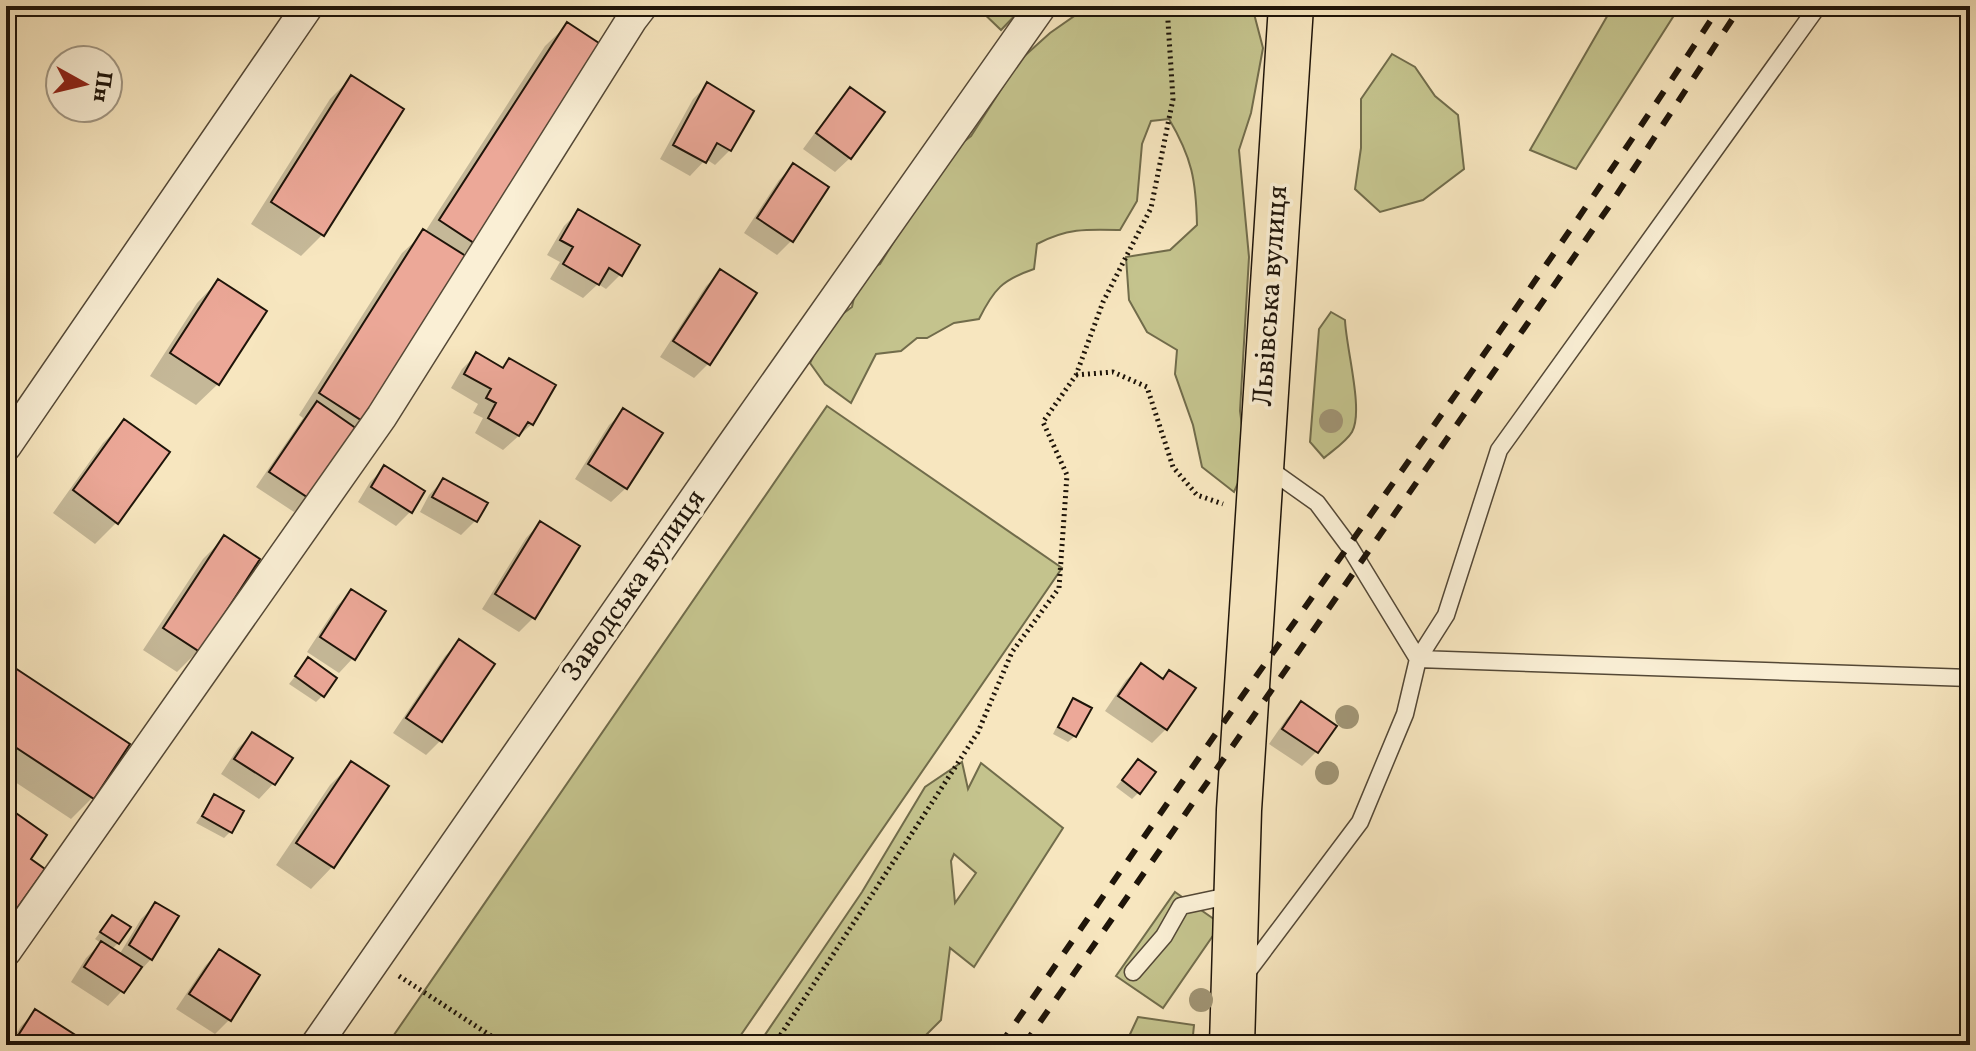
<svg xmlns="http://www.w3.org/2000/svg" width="1976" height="1051" viewBox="0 0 1976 1051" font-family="Vollkorn,serif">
  <rect width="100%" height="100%" fill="#f7e6bf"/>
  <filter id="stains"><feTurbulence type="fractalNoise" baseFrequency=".0025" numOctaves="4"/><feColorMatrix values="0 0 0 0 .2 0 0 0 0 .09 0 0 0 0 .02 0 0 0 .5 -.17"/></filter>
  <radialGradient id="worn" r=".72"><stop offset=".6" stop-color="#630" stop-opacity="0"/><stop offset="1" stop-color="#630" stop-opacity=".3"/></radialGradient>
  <path fill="#c4c38d" stroke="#716c4b" stroke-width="2" fill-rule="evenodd" d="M976,6H1024L1001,30Z
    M1094,6H1252L1263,48L1251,113L1239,150L1249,257L1240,411L1247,463L1234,492L1202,467L1193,425L1175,374L1177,350L1147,332L1129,300L1126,257L1170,250L1197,225C1196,180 1192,158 1169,119L1151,121L1142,144L1137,201L1120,230C1087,229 1067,228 1037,244L1034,269C1002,280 994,289 979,319L954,323L927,338H917L901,351L876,354L851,403L825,384L810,363L829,324L852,307L859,275L880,264L948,154L971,136L1020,60L1050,33L1083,10Z
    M1613,6H1680L1576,169L1530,150Z
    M1392,54L1415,67L1435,96L1458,115L1464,169L1423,200L1380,212L1355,189L1361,148V99Z
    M1331,312L1345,320C1346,348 1364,411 1352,432C1346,442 1332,451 1324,458L1310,442L1319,329Z
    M827,406L1062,568L734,1045H387Z
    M962,762L968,789L981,763L1063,828L974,967L950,948L941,1020L916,1045H758L862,892L925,787ZM954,854L976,873L955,903L951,861Z
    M1175,892L1221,924L1163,1008L1116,976Z
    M1138,1017L1194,1025L1192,1045H1125Z"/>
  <path fill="#0003" d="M567,25L475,243L462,256L362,421L308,498L294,512L256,487L303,418L299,415L402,253L425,232L545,46Z
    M351,78L323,234L301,256L251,224L330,99Z
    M707,85L730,150L715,165L706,159L690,176L660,159L693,99Z
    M850,90V158L835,172L803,149L836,104Z
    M794,165L791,241L777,255L744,233L779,180Z
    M578,212L620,275L606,289L598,284L583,298L550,279L560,262L547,255L564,226Z
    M720,272L708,364L694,378L660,357L706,286Z
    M218,281V384L196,405L150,376L197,303Z
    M476,355L501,369L509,361L532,424L503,450L475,433L483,418L473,413L478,404L451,388L462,369Z
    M624,411L626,488L611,502L575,479L609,425Z
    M124,422L117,522L95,544L53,513L103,443Z
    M384,468L410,512L396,526L358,502L370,482Z
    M443,480L476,520L461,535L420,512L429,495Z
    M540,523L533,618L519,632L482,609L526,538Z
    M224,538L198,651L177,672L143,650L203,559Z
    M351,591L353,658L339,673L307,652L337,606Z
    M459,642L492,664L440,741L426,755L393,733L445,656Z
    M308,660L323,695L316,702L289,684Z
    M6,665L127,745L92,798L71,819L6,776Z
    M1141,666L1162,680L1169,672L1166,729L1152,743L1105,711L1126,680Z
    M1074,700L1075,736L1068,742L1053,734L1067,707Z
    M1301,703L1334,726L1316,752L1302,766L1269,744L1287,718Z
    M252,734L290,759L273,784L259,799L221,774L238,748Z
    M1138,761L1139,792L1132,799L1116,787Z
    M352,763L386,787L332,867L311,889L276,865L330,785Z
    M214,797L230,832L224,838L196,823Z
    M155,905L151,959L108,1006L71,982L86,958L101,943L95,939L112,917L118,943L111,950L119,955L141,919Z
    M219,951L258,976L229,1020L215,1034L176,1009L205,966Z
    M35,1012L69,1045H9L21,1026Z"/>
  <path fill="#eca898" stroke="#1e1409" stroke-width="2" d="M567,22L605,47L477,245L439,220Z
    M351,75L404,109L324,236L271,202Z
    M707,82L754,111L731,151L717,143L706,163L673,145Z
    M850,87L885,112L851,159L816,133Z
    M793,163L829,187L793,242L757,218Z
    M578,209L640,245L622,276L609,268L599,285L563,264L573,247L560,240Z
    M423,229L469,258L364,422L319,393Z
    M720,269L757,293L710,365L673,341Z
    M218,279L267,311L219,385L170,353Z
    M476,352L503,368L509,358L556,385L533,425L528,422L519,436L488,418L496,403L486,398L491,389L464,374Z
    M317,401L357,429L310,499L269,472Z
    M623,408L663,433L627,489L588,464Z
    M124,419L170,452L118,524L73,490Z
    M384,465L425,491L412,513L371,487Z
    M443,478L488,503L477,522L432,497Z
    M540,521L580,546L535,619L495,594Z
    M224,535L260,559L200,652L163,628Z
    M351,589L386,611L355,660L320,637Z
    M459,639L495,664L442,742L406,718Z
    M308,657L337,678L324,697L295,676Z
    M6,662L130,744L94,799L6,741Z
    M1141,663L1163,679L1169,670L1196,688L1167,730L1118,696Z
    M1073,698L1092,708L1076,737L1058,727Z
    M1301,701L1337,726L1318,753L1282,729Z
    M252,732L293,758L275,785L234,759Z
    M1138,759L1156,772L1140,794L1122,780Z
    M351,761L389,786L334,868L296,843Z
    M214,794L244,811L232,833L202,816Z
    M6,806L47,835L31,859L45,869L6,924Z
    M155,902L179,916L152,960L129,945Z
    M112,915L131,927L119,944L100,932Z
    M101,941L142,967L124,993L84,967Z
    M219,949L260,975L231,1021L189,994Z
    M35,1009L77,1036L71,1045H12Z"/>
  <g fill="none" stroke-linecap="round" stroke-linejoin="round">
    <g stroke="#544836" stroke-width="19">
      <path id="service" d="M1265,466L1317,503L1349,546L1418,659L1970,678
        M1133,972L1164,936L1181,906L1233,895
        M1245,975L1360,822L1405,714L1418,659L1446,615L1499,450L1818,6"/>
    </g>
    <g stroke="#544836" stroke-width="33">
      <path id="minor" d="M6,446L308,6
        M6,951L382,416L632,19L642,6
        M316,1045L730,448L1041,6"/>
    </g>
    <g stroke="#1e1409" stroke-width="47">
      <path id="trunk" d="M1232,1045L1239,810L1291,6"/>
    </g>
    <path stroke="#1e1409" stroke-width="5" stroke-dasharray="2 4" stroke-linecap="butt" d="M1076,375L1113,372L1147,387L1173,467L1197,495L1223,504
      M399,976L505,1045
      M774,1045L978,732L1012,652L1059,588L1067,475L1043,422L1076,375L1103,302L1151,208L1173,99L1167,6"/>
    <use href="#service" stroke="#faefd5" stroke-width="16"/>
    <use href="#minor" stroke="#faefd5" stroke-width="30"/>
    <use href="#trunk" stroke="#f7e6bf" stroke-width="44"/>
    <path stroke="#1e1409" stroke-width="6" stroke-dasharray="14 14" stroke-linecap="butt" d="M1000,1045C1084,925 1166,804 1250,685C1409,460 1570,237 1720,6
      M1024,1045L1608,208L1741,6"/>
  </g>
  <g fill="#a09474">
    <circle cx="1331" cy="421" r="12"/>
    <circle cx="1347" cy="717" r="12"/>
    <circle cx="1327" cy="773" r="12"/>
    <circle cx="1201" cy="1000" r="12"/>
  </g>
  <g text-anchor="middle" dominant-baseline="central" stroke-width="7" stroke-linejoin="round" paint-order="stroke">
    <g font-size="28" fill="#1e1409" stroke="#faefd5">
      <text transform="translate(1271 296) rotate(-86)">Львівська вулиця</text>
      <text transform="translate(634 586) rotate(-55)">Заводська вулиця</text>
    </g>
  </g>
  <rect width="1976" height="1051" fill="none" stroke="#f7e6bf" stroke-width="32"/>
  <rect x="8" y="8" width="1960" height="1035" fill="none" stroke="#1e1409" stroke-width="4"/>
  <rect x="16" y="16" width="1944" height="1019" fill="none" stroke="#1e1409" stroke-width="2"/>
  <g transform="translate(84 84) rotate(98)"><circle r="38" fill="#faefd5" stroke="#a29783" stroke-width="2"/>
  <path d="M0-6L14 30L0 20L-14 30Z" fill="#8f2418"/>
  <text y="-12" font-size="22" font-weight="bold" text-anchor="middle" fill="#1e1409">Пн</text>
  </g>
  <rect width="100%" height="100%" filter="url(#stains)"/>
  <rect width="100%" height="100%" fill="url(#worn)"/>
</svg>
